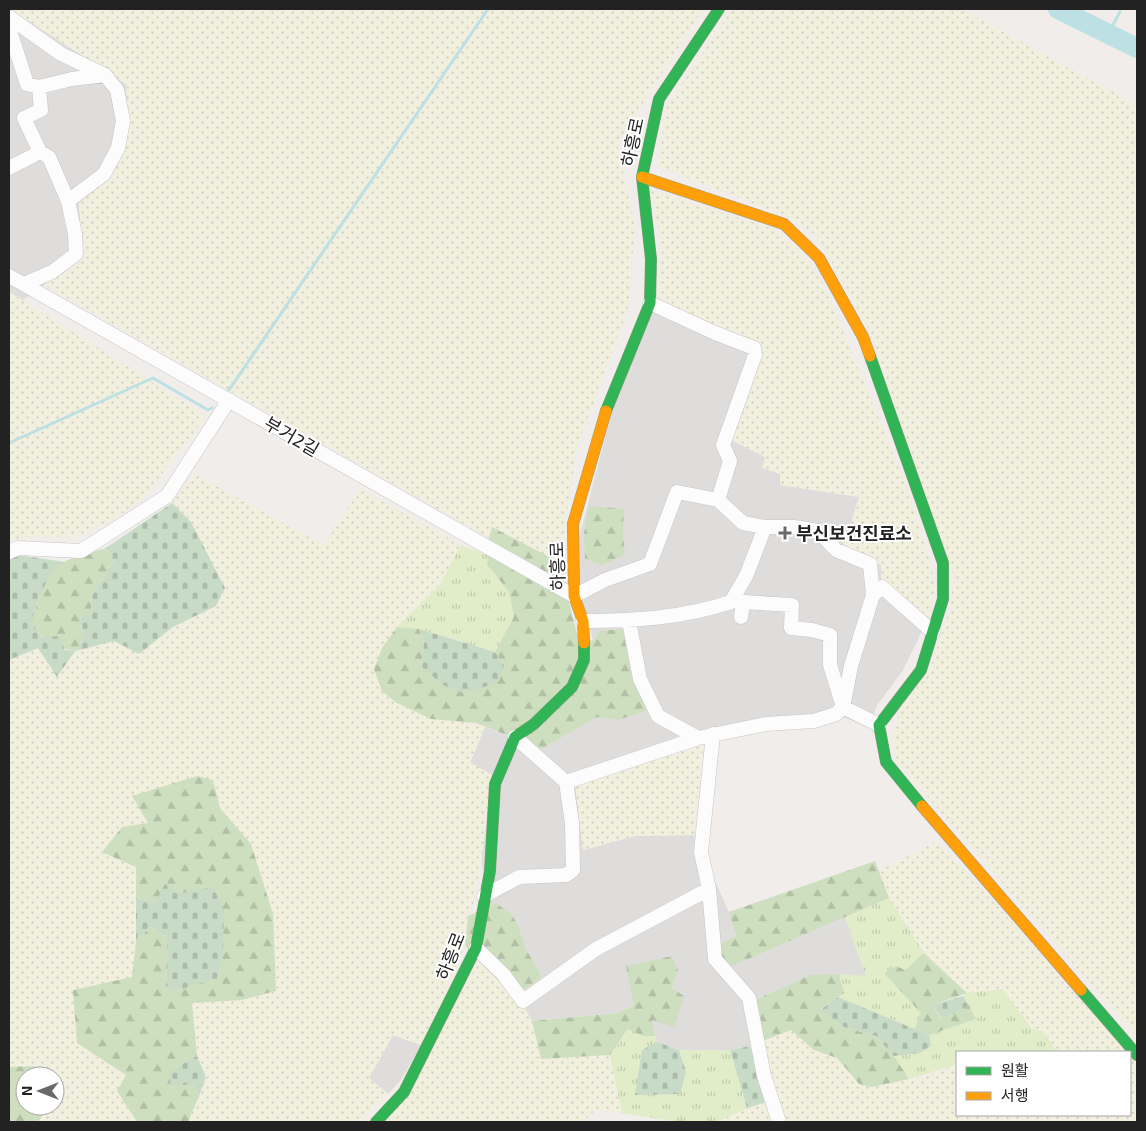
<svg xmlns="http://www.w3.org/2000/svg" width="1146" height="1131" viewBox="0 0 1146 1131" font-family="'Exo 2','Noto Sans KR',sans-serif">
  <defs>
    <pattern id="farmland-dots" width="8" height="8" patternUnits="userSpaceOnUse" patternTransform="scale(1.25)"><rect width="8" height="8" fill="#f1efdd"/><path d="M2 2h.1M6 6h.1" fill="none" stroke="#cecdbd" stroke-width="1.8" stroke-linecap="round"/></pattern>
    <pattern id="grass-tufts" width="24" height="20" patternUnits="userSpaceOnUse" patternTransform="scale(1.25)"><rect width="24" height="20" fill="#e0edc8"/><path d="M3 7l-1-3M5 7V3M7 7l1-3M15 17l-1-3M17 17v-4M19 17l1-3" fill="none" stroke="#c0cbac"/></pattern>
    <pattern id="forest-firs" width="22" height="20" patternUnits="userSpaceOnUse" patternTransform="scale(1.25)"><rect width="22" height="20" fill="#cedfbf"/><path d="M5 1l3.5 6h-7zM16 11l3.5 6h-7z" fill="#b1bfa4"/></pattern>
    <pattern id="cemetery-stones" width="16" height="16" patternUnits="userSpaceOnUse" patternTransform="scale(1.25)"><rect width="16" height="16" fill="#c8dbc7"/><path d="M2 7V4a2 2 0 0 1 4 0v3zM10 15v-3a2 2 0 0 1 4 0v3z" fill="#acbcab"/></pattern>
  </defs>
  <rect width="100%" height="100%" fill="#f0edea"/>
  <path fill="#dfdddc" d="M9,9L24,16L126,84L129,130L110,177L79,203L83,257L23,300L9,292Z
    M658,301L763,352L732,440L765,457L780,474L781,485L859,497L881,565V579L928,619L902,672L877,705L869,728L846,718L779,726L706,739L575,784L584,850L635,836L694,835L729,912L736,936L719,944L732,966L845,917L866,976L810,975L744,1005L750,1046L730,1050H679L657,1042L651,1020L672,988L678,970L634,1005L618,1013L532,1021L524,1007L514,997L542,977L526,949L519,927L487,907L470,763L485,727L542,749L597,717L618,720L647,711L631,672L623,630L593,641L579,588V538L615,400Z
    M393,1035L421,1045L401,1080L388,1094L369,1078Z"/>
  <path fill="url(#farmland-dots)" d="M10,9H703L617,144L635,226L628,309L577,447L559,562L492,527L489,538L44,285L83,257L79,203L110,177L129,130L126,84Z
    M732,9H961L1124,98L1137,110V1037L896,761L893,735L900,710L929,672L949,612L954,576L870,332L818,237L790,218L658,166L666,108Z
    M651,190L774,229L800,251L824,285L908,490L931,565L936,588L928,619L881,579V565L842,550L859,497L780,485V474L762,468L765,457L731,440L763,352L658,301L662,249Z
    M9,292L206,416L143,499L112,520L75,537H23L9,542Z
    M194,474L324,545L360,489L461,545L439,586L397,627L382,648V691L398,703L431,719H455L485,727L470,762L492,775L482,857L473,904L468,916L465,946L421,1045L393,1035L369,1078L388,1094L360,1122H188L206,1077L197,1056L192,1003L242,1000L276,991L273,914L251,845L220,808L213,780L102,852L137,867L136,942L132,977L77,1043L126,1076L117,1092L138,1122H38L49,1106H55V1099L58,1095L55,1091V1076H43L35,1066L9,1067V660L38,648L57,676L75,651L114,641L139,654L173,627L216,606L191,522L172,503Z
    M703,745L694,835L635,836L583,850L575,784Z
    M937,841L988,895L1127,1052H1057L1043,1031L1032,1029L1002,989L967,993L924,953L889,898L879,871Z
    M480,960L524,1007L532,1021L541,1059L610,1055L622,1113L596,1109L584,1122H385Z
    M791,1030L814,1050L837,1058L860,1085L872,1087L922,1077L957,1064V1115H1130V1056L1137,1064V1122H717L747,1108L766,1102V1073L762,1042Z"/>
  <path fill="url(#grass-tufts)" d="M461,545L488,555L487,564L509,592L514,617L495,652L419,629L397,627L439,586Z
    M889,898L924,953L905,970L920,1012L915,1029L838,997L844,993L839,974L866,976L845,917Z
    M1002,989L1032,1029L1043,1031L1057,1052H957V1064L909,1079L894,1056L920,1053L930,1046L929,1035L976,1019L963,996L967,993Z
    M629,1029L643,1036H655L657,1042L642,1051L686,1072L679,1050H730L747,1108L717,1122H677L622,1113L610,1055Z"/>
  <path fill="url(#forest-firs)" d="M589,506L624,509L623,533L625,555L602,565L585,559L584,533Z
    M492,527L559,562L577,634L593,641L600,631L623,629L631,672L647,711L618,720L597,717L542,749L476,723L431,719L397,703L382,691L374,669L382,648L397,627L419,629L424,641L422,667L504,665L495,652L514,617L509,592L487,564L489,538Z
    M106,548L115,559L92,596L91,614L80,617L84,640L75,651C57,649 43,636 29,625C37,608 41,586 53,571C64,557 90,553 106,548Z
    M197,776L213,780L220,808L251,844L273,914L276,991L242,1000L192,1003L197,1056L169,1073L192,1084L199,1096L188,1122H137L117,1091L126,1075L77,1043L73,990L132,977L136,942L150,927L167,936L166,986L173,992L217,977L155,903L136,898V867L102,852L122,827L148,823L132,796Z
    M875,861L889,898L732,966L721,956L719,944L736,936L729,912Z
    M496,903L512,915L519,927L526,949L542,977L514,997L465,946L468,916Z
    M924,953L967,993L932,1005L941,1019L969,1006L976,1019L929,1035L915,1029L920,1012L884,973L896,966L905,970Z
    M672,956L678,970L672,988L684,996L674,1027L652,1020L655,1036H643L628,1029L610,1055L541,1059L532,1021L618,1013L634,1005L626,966Z
    M839,974L844,993L820,1009L844,1027L876,1036L894,1056L909,1079L872,1087L860,1085L837,1058L814,1050L791,1030L750,1046L744,1005L810,975Z
    M35,1066L43,1076H25V1106H49L38,1122H9V1067Z"/>
  <path fill="url(#cemetery-stones)" d="M172,503L191,522L225,588L216,606L173,627L139,654L114,641L75,651L57,677L38,648L9,660V559L18,555L65,562C43,576 39,601 30,625L43,637L59,636L65,650L75,651L84,640L80,617L91,613L92,596L115,559L106,548Z
    M419,629L495,652L504,665L499,681C459,698 454,696 422,667L424,641Z
    M165,884L177,894L213,887L224,911L223,952L217,978L173,992L166,986L167,936L150,927L136,942V898L155,903Z
    M963,996L969,1006L942,1019L932,1005Z
    M838,997L929,1035L931,1046L920,1053L894,1056L876,1036L844,1027L820,1010Z
    M657,1042L679,1050L686,1072L680,1094L635,1095L642,1050Z
    M750,1046L766,1102L747,1108L730,1050Z
    M197,1056L206,1077L199,1096L192,1084L171,1086L169,1072Z"/>
  <g fill="none" stroke-linecap="round" stroke-linejoin="round">
    <path stroke="#bde0e4" stroke-width="3" d="M1108,34L1120,12
      M229,390L488,9
      M9,443L153,378L208,410L212,408"/>
    <path stroke="#bde0e4" stroke-width="20" d="M1058,9L1137,48"/>
    <g stroke="#c7c6c5" stroke-width="15">
      <path id="street" d="M9,17L61,54L105,75L117,90L123,121L118,148L104,174L68,201L75,234L76,254L52,272L24,284
        M9,28L27,84L39,87L72,79L105,75
        M39,87L41,110L24,118L40,152L49,157L68,201
        M9,168L40,152
        M9,276L574,596L605,580L650,564L677,492L718,500
        M650,303L715,333L754,348L755,355L723,445L730,461L718,500L743,523L765,527H794L818,531L836,550L870,564L873,595L882,587L933,632
        M9,552L18,548L81,551L167,496L229,400
        M741,617L743,602L792,605L791,628L812,630L830,635V665L843,707L879,725
        M583,621C633,621 683,618 731,602L746,576L765,527
        M629,621L640,679L658,716L698,738L766,724L814,721L836,714L843,707L851,666L873,595
        M515,737L566,782L698,738
        M709,889L715,959L749,998L764,1076L779,1122
        M484,896L519,877L566,875L573,870L572,823L566,782
        M476,948L503,974L523,1001L596,949L709,889L701,852L713,734"/>
    </g>
    <g stroke="#9c9a80" stroke-width="12">
      <path id="fast" d="M870,356L943,563V599L921,670L879,725L886,762L922,806
        M606,411L650,303L651,259L642,177L659,99L719,9
        M1081,990L1137,1055
        M376,1122L404,1092L476,948L490,871L495,784L515,737L534,724L572,687L584,660V643"/>
    </g>
    <g stroke="#9c9a80" stroke-width="12">
      <path id="slow" d="M642,177L784,224L819,258L863,337L870,356
        M584,643L583,621L574,596L573,524L606,411
        M922,806L1081,990"/>
    </g>
    <use href="#street" stroke="#fdfcfc" stroke-width="14"/>
    <use href="#fast" stroke="#30b455" stroke-width="11"/>
    <use href="#slow" stroke="#ff9f0a" stroke-width="11"/>
  </g>
  <path fill="#6a6968" stroke="#fff" stroke-width="2" d="M782.5 525.5h5v5h5v5h-5v5h-5v-5h-5v-5h5z"/>
  <g text-anchor="middle" dominant-baseline="central" stroke-width="4" stroke-linejoin="round" paint-order="stroke">
    <g font-size="18" fill="#222" stroke="#fff">
      <text transform="translate(632 142) rotate(-78)">하흥로</text>
      <text transform="translate(292 436) rotate(30)">부거2길</text>
      <text transform="translate(557 566) rotate(-92)">하흥로</text>
      <text transform="translate(450 956) rotate(-69)">하흥로</text>
    </g>
    <g font-size="18" font-weight="bold" fill="#222" stroke="#fff" text-anchor="start">
      <text x="796" y="533">부신보건진료소</text>
    </g>
  </g>
  <rect width="1146" height="1131" fill="none" stroke="#222222" stroke-width="20"/>
  <rect x="956" y="1051" width="175" height="65" fill="#ffffff" stroke="#a7a7a7"/>
  <rect x="966" y="1067" width="25" height="8" fill="#30b455" stroke="#a7a7a7"/>
  <text x="1001" y="1076" font-size="15" fill="#222222">원활</text>
  <rect x="966" y="1092" width="25" height="8" fill="#ff9f0a" stroke="#a7a7a7"/>
  <text x="1001" y="1101" font-size="15" fill="#222222">서행</text>
  <g transform="translate(40 1091) rotate(270)"><circle r="24" fill="#ffffff" stroke="#a7a7a7"/>
  <path d="M0-4L9 19L0 12L-9 19Z" fill="#6a6968"/>
  <text y="-8" font-size="14" font-weight="bold" text-anchor="middle" fill="#222222">N</text>
  </g>
</svg>
